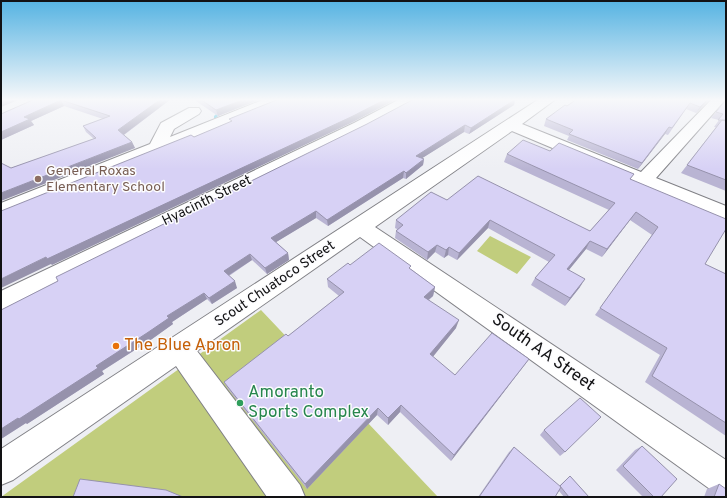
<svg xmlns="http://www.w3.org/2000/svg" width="727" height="498" viewBox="0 0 727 498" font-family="Overpass,sans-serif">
  <rect width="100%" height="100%" fill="#eeeff4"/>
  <path fill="#c1cd7d" d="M490,236L531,257L517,274L477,251Z
    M261,310L438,497H1Z"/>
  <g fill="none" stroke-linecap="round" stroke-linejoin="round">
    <path fill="#18b1d8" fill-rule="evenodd" d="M232,99H236L216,118H214V116Z"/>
    <g stroke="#818186" stroke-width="2">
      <path id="minor" d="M265,99H285L283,102L1,218V203L150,144L161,123L189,108H199L201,111L199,114L174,129L170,137Z
        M400,99H418L416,102L366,129L1,312V291L354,123Z
        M539,99H556L522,124L641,172L712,99H726L656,178L726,206V221L512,131L375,227L726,460V497L714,492L360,237L197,351L300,485L305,497H267L176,366L13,480L1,485V449Z"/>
    </g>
    <use href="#minor" fill="#fff" fill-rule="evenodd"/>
  </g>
  <path fill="#b9b4d3" d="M35,99H171L124,135L132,142L135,148L11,168L94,139L86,132L83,126L103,119L64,106L31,121L34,125L1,140Z
    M193,99H261L218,116Z
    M577,99H710L696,113L686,109L668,135L665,134L638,169L567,140L569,136L544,126L546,119L567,106Z
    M515,100L514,105L469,134L464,132L422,158L424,159L423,165L406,179L403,178L328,226L316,218L276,242L288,253L289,260L267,274L252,260L229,276L237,288L212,304L207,299L172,322L173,324L152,339L102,371L104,374L27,424L26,423L1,439V310L367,124Z
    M726,100V191L681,173L716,127H714L719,120L711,118Z
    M550,151L631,179L705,264L726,274V436L645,382L660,355L595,315L652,235L630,220L602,257L586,249L569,270L580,287L565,306L531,285L535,278L549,262L488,228L457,260L448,255L444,258L435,252L427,260L395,238L396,231L397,229L395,228L396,220L447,200L590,231L609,210L504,162L507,154Z
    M350,265L411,269L435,287L433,296L429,300L456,328L432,357L455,375L529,359L523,367L451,461L400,412L388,425L377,415L307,489L228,389L224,382L288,336L339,296L328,287L327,279Z
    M544,430L565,452L560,456L540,435Z
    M642,446L661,497H643L616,470L635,450Z
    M514,447L559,486L570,476L589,497H564L559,491L555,497H478L509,452Z
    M719,484L726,497H704L707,489Z"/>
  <path fill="#9692ac" d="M3,99H21L1,107V100Z
    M161,99H171L122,136L118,130Z
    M245,99H261L218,116L216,110Z
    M386,99H397L353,122L52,265L51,264L1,288V279L46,257Z
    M511,99H517L515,100L514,105L469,134L471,128Z
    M708,99H710L696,113L700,107Z
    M61,100L64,106L31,121L34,125L1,140V132L24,117Z
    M465,125L464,132L416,162V156Z
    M669,127L665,134L638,169L642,163Z
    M132,142L135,148L1,201V193Z
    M424,159L423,165L406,179V173Z
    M404,171L403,178L328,226L327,220Z
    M316,211V218L273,244L271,238Z
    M636,212L630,220L602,257L607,249Z
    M490,220L488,228L457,260L459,253Z
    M590,241L586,249L563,277L567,269Z
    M437,245L435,252L427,260L428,252Z
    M449,247L448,255L444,258L446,250Z
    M288,253L289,260L267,274L265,268Z
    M250,254L252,260L226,277L224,271Z
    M585,279L580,287L565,306L570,298Z
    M235,281L237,288L212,304L209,298Z
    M435,287L433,296L422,305L424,297Z
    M204,293L207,299L172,322L173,324L152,339L102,371L104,374L27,424L26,423L1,439V429L96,366L167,316Z
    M459,320L456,328L428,363L430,354Z
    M529,359L523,367L451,461L454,455Z
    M401,405L400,412L388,425V418Z
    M378,408L377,415L307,489L305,484Z"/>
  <path fill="#d7d1f5" stroke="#9692ac" d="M35,99H161L118,130L132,142L1,193V163L11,168L96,138L83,126L110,116L61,100L24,117L30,119L1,132V114Z
    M200,99H245L216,110Z
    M279,99H386L353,116L47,259L46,257L1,279V211L191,135L194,137L232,121L229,119Z
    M414,99H516L471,128L465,125L416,156L424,159L406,173L404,171L327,220L316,211L271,238L288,253L265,268L250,254L224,271L235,281L209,298L204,293L167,316L169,318L147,333L96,366L98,368L19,419L18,418L1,429V310L58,281L56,277L367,124Z
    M577,99H708L700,107L690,103L672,128L669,127L642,163L569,134L573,130L546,119L565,105L567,106Z
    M726,100V120H718L723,114L716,112Z
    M722,120L726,121V180L687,165Z
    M523,140L550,151L559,143L634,174L630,179L726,219V229L705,264L726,274V423L652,376L667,348L600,308L658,227L636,212L607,249L590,241L567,269L585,279L570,298L535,278L555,255L490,220L459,253L449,247L446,250L437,245L428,252L396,231L403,225L396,220L431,192L447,200L478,176L590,231L615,203L507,154Z
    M379,243L411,266L409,268L435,287L424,297L459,320L430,354L455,375L492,333L529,359L454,455L401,405L388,418L378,408L305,484L224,382L286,334L288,336L344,292L327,279L348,263L350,265Z
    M580,398L601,417L565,452L544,430Z
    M642,446L677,479L661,497H654L623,466Z
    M514,447L561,487L555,497H479Z
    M570,476L589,497H569L560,486Z
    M80,479L166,490L183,497H73Z
    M719,484L726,489V497H714Z"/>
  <linearGradient id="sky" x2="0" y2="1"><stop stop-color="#55b3e2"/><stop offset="0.59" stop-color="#f7f8fa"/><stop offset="1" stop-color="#f7f8fa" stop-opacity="0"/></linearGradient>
  <rect width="727" height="169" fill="url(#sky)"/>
  <circle fill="#8d6e63" stroke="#fcfcfe" stroke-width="1.5" cx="38" cy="179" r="4"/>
  <circle fill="#e8710a" stroke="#fcfcfe" stroke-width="1.5" cx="116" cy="346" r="4"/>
  <circle fill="#2e9e5b" stroke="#fcfcfe" stroke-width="1.5" cx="240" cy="403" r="4"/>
  <g text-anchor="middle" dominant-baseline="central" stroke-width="3" stroke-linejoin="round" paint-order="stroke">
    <g font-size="14" fill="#785e54" stroke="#fcfcfe" text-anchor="start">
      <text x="46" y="171">General Roxas<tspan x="46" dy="16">Elementary School</tspan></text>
    </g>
    <g font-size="14" fill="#121214" stroke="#fcfcfe">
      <text transform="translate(207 201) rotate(-26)">Hyacinth Street</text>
      <text transform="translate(275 284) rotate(-34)">Scout Chuatoco Street</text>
    </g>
    <g font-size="17" fill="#c56008" stroke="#fcfcfe" text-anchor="start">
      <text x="124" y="346">The Blue Apron</text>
    </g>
    <g font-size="17" fill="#121214" stroke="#fcfcfe">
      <text transform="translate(543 353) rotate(35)">South AA Street</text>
    </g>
    <g font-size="17" fill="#27864d" stroke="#fcfcfe" text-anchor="start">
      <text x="248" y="393">Amoranto<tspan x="248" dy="20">Sports Complex</tspan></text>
    </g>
  </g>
  <rect width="727" height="498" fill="none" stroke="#121214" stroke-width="4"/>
</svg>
